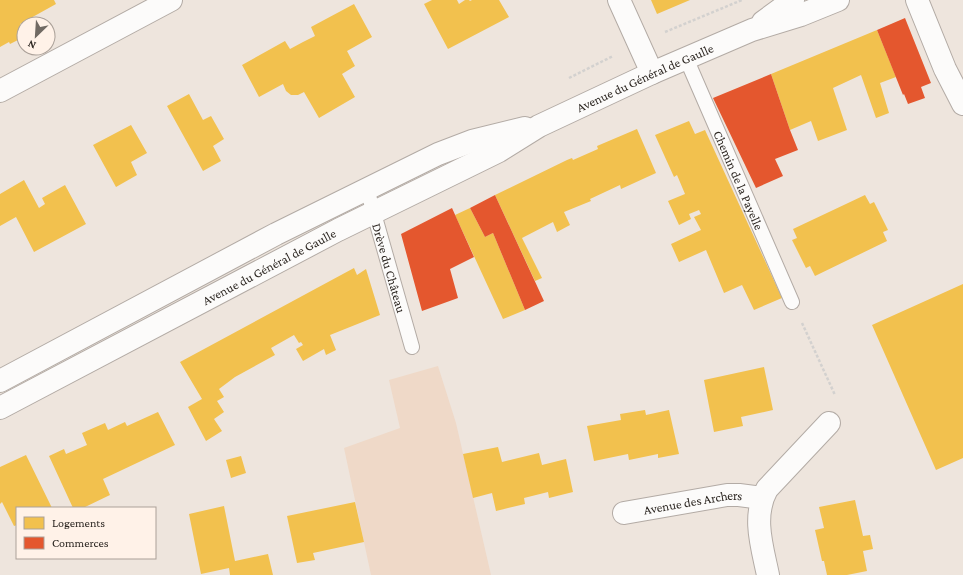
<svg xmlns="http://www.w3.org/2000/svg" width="963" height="575" viewBox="0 0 963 575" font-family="'Crimson Pro',serif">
  <rect width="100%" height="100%" fill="#eee5dd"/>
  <path fill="#efd9c8" d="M438,366L456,423L491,575H371L344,448L400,428L389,380Z"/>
  <path fill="#f2c14e" d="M0,0H54L56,4L20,24L24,30V37L10,44L9,42L0,47Z
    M432,0H457L459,4L465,0H469L470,1L472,0H499L509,17L448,49L424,4Z
    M651,0H690L657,14Z
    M354,4L372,37L347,51L355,66L342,74L355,97L319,118L304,92L298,95H291L286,91L283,84L259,97L242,65L285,41L290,49L303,42L315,36L311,27Z
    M877,30L896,77L880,83L889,113L876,118L861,75L833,88L847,130L818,141L811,121L790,130L771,74Z
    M189,94L203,120L211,116L224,139L213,146L221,161L203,171L167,106Z
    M689,121L695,134L705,130L782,298L754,310L742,285L724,293L706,250L679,262L671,244L701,230L694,217L701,214L699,210L689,214L691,219L679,225L668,201L685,194L677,175L674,177L655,135Z
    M131,125L147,153L131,162L137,175L116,187L93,145Z
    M637,129L656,173L621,189L620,185L590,199L591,201L564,212L570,225L557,232L553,222L522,238L542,278L535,281L495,195L567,160L572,158L573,160L598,149L597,146Z
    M24,180L39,208L45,204L42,198L65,185L86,224L34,252L16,217L0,226V194Z
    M865,195L870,204L874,202L888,230L883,232L887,241L815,276L810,266L806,268L792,240L797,238L793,229Z
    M470,208L485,237L493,233L525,310L503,319L455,215Z
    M354,268L357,275L366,269L380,315L330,335L336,350L326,355L324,349L303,361L296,349L303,345L301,342L299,343L294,335L271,348L275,355L235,377L219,389L224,397L217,401L224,412L214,419L222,431L206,441L188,407L202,399L180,362Z
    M963,284V458L936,470L872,325Z
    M764,367L773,410L741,417L743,426L714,432L704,380Z
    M645,410L646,415L669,410L679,454L658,458V454L629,460L628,454L594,461L587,426L621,420L620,414Z
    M158,412L175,445L103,479L110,495L83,508H73L49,456L64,449L66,454L87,445L82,433L105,423L108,430L125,422L127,426Z
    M498,447L502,462L539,453L542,465L566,459L573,492L549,498L548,492L524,498L525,504L496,511L492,493L473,498L463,454Z
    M26,455L52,508H17V525L14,526L2,502L0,504V467Z
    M241,456L246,473L231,478L226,460Z
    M855,500L863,536L870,535L873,549L863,551L867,571L847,575H827L824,561H822L815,530L824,528L819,507Z
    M355,502L364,542L313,553L315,560L297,563L287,516Z
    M224,506L235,561L268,554L273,575H230L229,568L201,574L189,514Z"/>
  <path fill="#e4572e" d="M905,18L931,83L921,87L925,98L908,104L904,94L903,95L877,30Z
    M771,74L790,130L798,150L775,159L783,176L756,188L713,98Z
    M495,195L544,301L525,310L493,233L485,237L470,208Z
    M452,208L474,257L450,269L458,298L422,311L401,234Z"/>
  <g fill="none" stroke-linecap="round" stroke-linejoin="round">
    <g stroke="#b3aba5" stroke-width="16">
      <g id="lane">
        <path id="s1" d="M686,58L792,302"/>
        <path id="s2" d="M367,189L412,347"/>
      </g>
    </g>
    <g stroke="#b3aba5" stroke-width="24">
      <g id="street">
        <path d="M619,0L652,73"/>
        <path d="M917,0L945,69L963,104"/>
        <path d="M0,91L171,0"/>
        <path id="s3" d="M624,513L727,495H739L762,498"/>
        <path d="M768,575C762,546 752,516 767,489L829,423"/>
      </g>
    </g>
    <g stroke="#b3aba5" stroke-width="24">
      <g id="primary">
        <path d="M763,22L793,0"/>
        <path d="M0,381L276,234L438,154L472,141L525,128"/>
        <path id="s4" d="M0,408L338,230L499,151L539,126L652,73L752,30L801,15L838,0"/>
      </g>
    </g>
    <path stroke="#d3d1cf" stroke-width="2.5" stroke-dasharray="3 2" stroke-linecap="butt" d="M665,32L742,0
      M569,78L613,56
      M802,323L835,395"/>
    <use href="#lane" stroke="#fcfbfa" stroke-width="14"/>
    <use href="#street" stroke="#fcfbfa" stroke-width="22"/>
    <use href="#primary" stroke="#fcfbfa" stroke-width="22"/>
  </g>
  <g text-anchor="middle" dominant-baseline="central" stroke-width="4" stroke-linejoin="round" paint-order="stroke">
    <g font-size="13" fill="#2d2722" stroke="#fff2e8">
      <text stroke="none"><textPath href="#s4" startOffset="725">Avenue du Général de Gaulle</textPath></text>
      <text stroke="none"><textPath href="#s1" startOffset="133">Chemin de la Payelle</textPath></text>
      <text stroke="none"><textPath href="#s4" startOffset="304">Avenue du Général de Gaulle</textPath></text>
      <text stroke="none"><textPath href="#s2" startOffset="82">Drève du Château</textPath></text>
      <text stroke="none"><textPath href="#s3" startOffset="70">Avenue des Archers</textPath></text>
    </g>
  </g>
  <rect x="16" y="507" width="140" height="52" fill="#fff2e8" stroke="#aba199"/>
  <rect x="24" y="517" width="20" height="12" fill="#f2c14e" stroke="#aba199"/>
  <text x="52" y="527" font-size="12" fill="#2d2722">Logements</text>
  <rect x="24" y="537" width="20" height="12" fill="#e4572e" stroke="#aba199"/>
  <text x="52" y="547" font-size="12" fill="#2d2722">Commerces</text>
  <g transform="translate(36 36) rotate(205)"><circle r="19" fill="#fff2e8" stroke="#aba199"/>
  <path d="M0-3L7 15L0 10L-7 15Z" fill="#716a63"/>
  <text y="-6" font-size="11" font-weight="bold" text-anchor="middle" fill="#2d2722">N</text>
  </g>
</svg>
